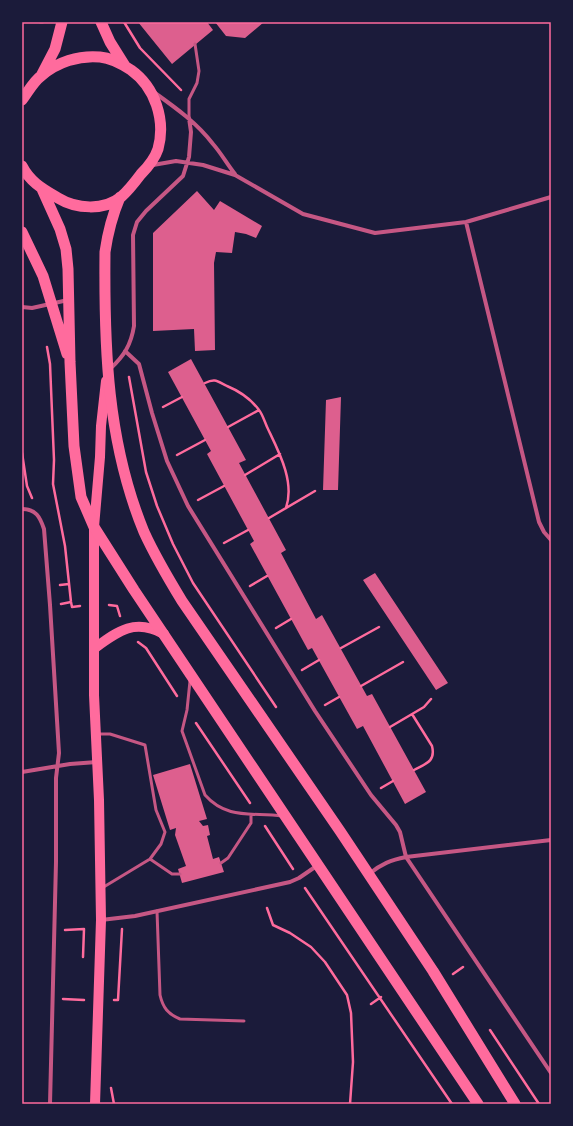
<svg xmlns="http://www.w3.org/2000/svg" width="573" height="1126" viewBox="0 0 573 1126" font-family="Manrope,sans-serif">
  <rect width="100%" height="100%" fill="#1b1b3a"/>
  <path fill="#dd5f8e" d="M138,22H207L213,30L172,64Z
    M215,22H264L245,38L226,36Z
    M197,191L214,210L220,201L262,226L256,238L246,234L235,232L232,253L216,252L214,263L215,350L195,351L194,329L153,331V233Z
    M191,359L246,460L239,463L286,550L281,553L316,619L322,615L367,696L372,694L426,792L405,804L363,726L357,729L312,648L308,650L250,544L254,541L207,454L211,451L168,372Z
    M341,397L338,490H323L326,400Z
    M375,573L448,683L436,690L363,580Z
    M190,764L207,819L199,821L203,826L208,825L210,835L207,836L213,859L219,857L224,872L182,883L178,869L186,866L175,835L176,828L170,830L153,775Z"/>
  <g fill="none" stroke-linecap="round" stroke-linejoin="round">
    <path stroke="#ff6b9d" stroke-width="2.5" d="M40,22H43
      M124,22L140,48L181,90
      M22,23V22
      M47,347L50,364L54,460L53,484L65,546L71,602L72,607L80,606
      M129,377L146,472L157,506L173,544L193,583L276,707
      M205,383C215,378 217,381 227,386C239,391 251,399 259,410C263,415 265,423 268,429C279,452 295,482 286,508
      M163,407L182,397
      M228,427L259,410
      M22,453L27,486L32,498
      M177,455L205,440
      M245,475L280,454
      M198,500L224,486
      M269,518L315,491
      M224,543L248,530
      M60,585L69,584
      M250,586L267,576
      M61,604L71,602
      M109,605L117,606L120,616
      M276,628L291,619
      M138,642L146,648L177,696
      M341,648L379,627
      M302,670L319,660
      M361,686L403,662
      M325,705L339,697
      M412,714L432,746C436,762 425,764 414,770
      M196,723L250,803
      M390,727L424,707L431,699
      M381,788L393,781
      M265,826L293,869
      M305,888L452,1104
      M267,908L273,925L290,933L311,947L325,962L347,995L351,1013L353,1062L350,1104
      M65,930L84,929
      M83,957L84,929
      M453,974L463,967
      M63,999L84,1000
      M114,1000H118L122,929
      M371,1004L381,997
      M490,1030L539,1104
      M111,1088L114,1104"/>
    <path stroke="#c65784" stroke-width="3" d="M189,118V99L197,83L199,71L195,44
      M190,681L187,710L182,731L205,795C227,820 253,812 282,816
      M98,734H110L145,745L156,810L165,832L161,844L150,859L102,888
      M150,859L172,874H180
      M221,863L228,858L251,823V815
      M157,911L160,995C163,1008 168,1014 180,1019L244,1021"/>
    <path stroke="#c65784" stroke-width="4" d="M155,93C176,108 197,123 213,144C221,153 227,164 235,174
      M153,165L176,161L203,165L235,175L303,214L375,233L466,222L551,197
      M466,222L539,522L544,532L551,540
      M22,307L32,308L68,300
      M125,351L139,364L152,413L167,461L188,506L315,711L371,795L396,825L400,832L406,857L551,1073
      M110,369C124,356 131,345 134,326L133,235L137,222L146,211L183,176L189,157L191,132L189,118
      M22,509C36,509 40,517 44,529L50,605L59,753L56,778V862L50,1104
      M22,772L70,764L97,762
      M369,874C381,864 391,860 406,857L551,840
      M101,920L135,916L290,882L299,878L318,865"/>
    <path stroke="#ff6b9d" stroke-width="10" d="M95,648C118,631 135,618 164,634
      M95,1104L101,920L99,800L94,695V527L100,457L101,426L106,381"/>
    <path stroke="#ff6b9d" stroke-width="11" d="M101,22L110,42L125,66
      M42,74L55,49L62,22
      M22,100C28,92 33,82 41,76C57,62 79,55 100,57C111,58 122,64 131,70C155,87 166,120 158,149C155,158 148,167 141,174C135,182 128,191 121,197C104,211 76,209 58,198C43,189 30,182 22,166
      M42,189L60,229L66,249L68,269L70,362L74,446L81,497L94,527L134,590L478,1104
      M120,197C112,216 108,231 105,252C104,348 107,442 144,532C155,556 168,578 182,601L340,831L433,971L515,1104
      M22,232L43,276L67,354"/>
  </g>
  <rect width="573" height="1126" fill="none" stroke="#1b1b3a" stroke-width="46"/>
  <rect x="23" y="23" width="527" height="1080" fill="none" stroke="#ff6b9d" stroke-width="1.5"/>
</svg>
